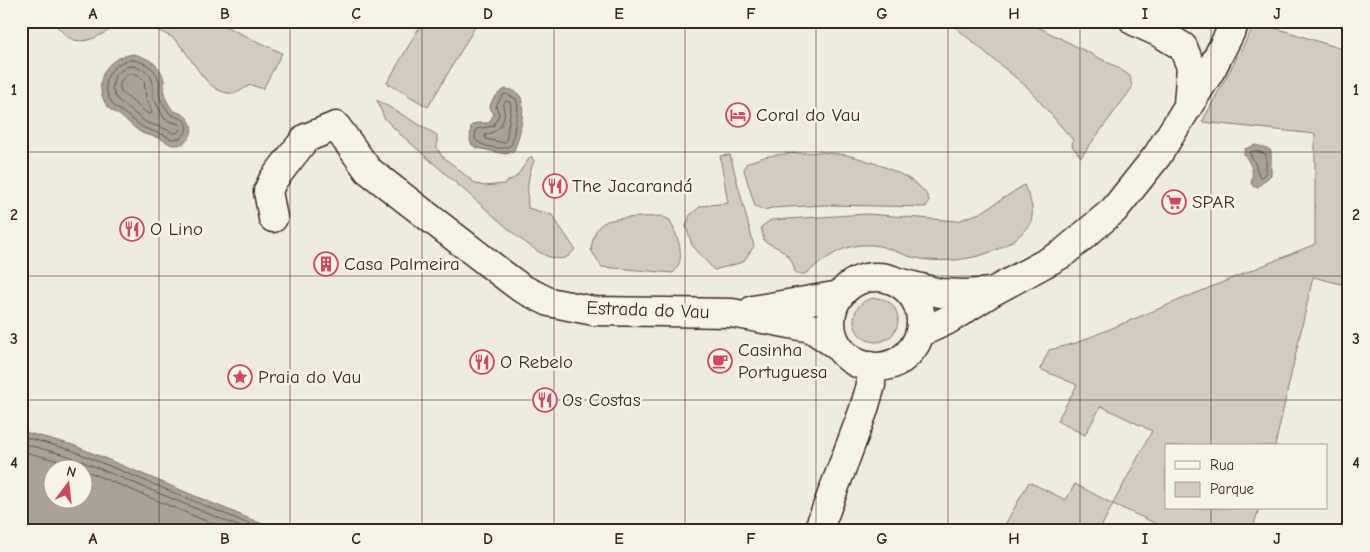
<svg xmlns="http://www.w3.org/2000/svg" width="1370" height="552" viewBox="0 0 1370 552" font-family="'Comic Neue',sans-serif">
  <rect width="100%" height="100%" fill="#efebe0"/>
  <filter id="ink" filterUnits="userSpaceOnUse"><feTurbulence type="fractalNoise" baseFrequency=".02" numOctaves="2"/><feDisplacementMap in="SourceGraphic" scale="10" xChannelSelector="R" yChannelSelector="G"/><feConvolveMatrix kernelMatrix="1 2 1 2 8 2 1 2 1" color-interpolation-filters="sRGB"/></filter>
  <g filter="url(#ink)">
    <path fill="#d1cbc0" stroke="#867a6f" d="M50,21H214L282,53L263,89L251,85C245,87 239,93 234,93C205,96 193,55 174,39C171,36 165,34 161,32C148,25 131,21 117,27C103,32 91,44 74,40C64,37 59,26 50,21Z
      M423,21L478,22L428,107L387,83Z
      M948,21H1026L1117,67L1130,76L1132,88L1081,157L1072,146L1073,140L1028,88Z
      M1256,22L1349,51V286L1313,277L1275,446H1166V508H1259L1252,531H1172L1113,504L1099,531H995L997,527L1002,530L1029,482L1066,500L1075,484L1113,504L1152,431L1101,406L1085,435L1057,421L1077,385L1040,369L1049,350L1076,343L1315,244V134L1202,122Z
      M377,100L437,135V148L441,155L476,184L485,186L503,184L516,177L531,156L534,161C527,177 527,191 528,208L552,215L575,249C560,272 535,249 519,238L400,134L384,118Z
      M820,152C829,153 838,154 847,155C868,160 925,178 929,201L926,207L825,205L772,208L764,210L755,206L744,170L746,164C768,152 795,154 820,152Z
      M730,155L754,246L743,262L714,270L692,245L686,226L690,215L701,206L728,203L720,156Z
      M1024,185C1029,196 1035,208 1031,221C1030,226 1025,229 1022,233C997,257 954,264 921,259C899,256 887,243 862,245C840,246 823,261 805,274H799L795,272C792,253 780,249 764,241L761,227L771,220L867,214L958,221L982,212Z
      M661,216L670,220C677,237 688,257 673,273L602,267L591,250C595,224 601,220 626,218C638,217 650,217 661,216Z
      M854 320a22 22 0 1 1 44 0a22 22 0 1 1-44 0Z"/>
    <path fill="#aaa296" stroke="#7e7266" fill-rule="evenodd" d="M134,54C148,58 162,65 164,81C165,85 163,90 164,93C165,99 170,106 173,111C200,116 195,145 175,145C169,145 166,141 161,139C155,136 148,136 142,133C136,130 130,123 124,119C120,115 115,113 111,110C101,101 98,86 103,74C109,61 120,56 134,54Z
      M505,89C511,89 519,92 521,98C526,109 519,142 513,152L505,154L477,148L472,145L470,140L471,126L476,123H489L494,114L490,108C490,100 498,93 505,89Z
      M1255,145L1267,148L1271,151V175L1258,187H1254L1251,184C1254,169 1252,167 1244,154L1245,149Z
      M21,431L73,445L279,531H21ZM52,470H82V500H52Z"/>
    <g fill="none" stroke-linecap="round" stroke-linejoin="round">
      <path stroke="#675a4e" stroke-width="1" d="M133,60C145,62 156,68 159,81C160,85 158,89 159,93C159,99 165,106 168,111C172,119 183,115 186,124C188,130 185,134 181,138L171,139L164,135L144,128L114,106L109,98L106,89V80L110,72L117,65L124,61Z
        M134,66L146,71L151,77L153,83V97L164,118L169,121L179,124L180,129L177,133H173L166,129L147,123L119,101L115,96L112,88L115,75L126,67Z
        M128,74H137L144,80L146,98L152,111L151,114H148L121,92C118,84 121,78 128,74Z
        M506,94L516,99L518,107L512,144C506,152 480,147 475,139L476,129L493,126L499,115L496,106L502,96Z
        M506,101L510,102L511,107L506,141L504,143L486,139L485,135C499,132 508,120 503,106Z
        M1256,151L1266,154V172L1262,177L1259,176L1255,163L1250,154L1251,152Z
        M21,436L71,450L266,531
        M21,443L69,456L250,531
        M21,451L67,463L230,531"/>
      <g stroke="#3b2a1e" stroke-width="31">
        <path id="minor" d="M1134,21L1162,34L1183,47L1191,67L1188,104
          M273,218L268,191L273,180L306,138L336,126L368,170L501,273L521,288L549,302L594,311L732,313L811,328L839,347
          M831 322a45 45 0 1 1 90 0a45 45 0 1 1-90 0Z
          M898,282L940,293L966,294L991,292
          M753,310L840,295
          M920,333L948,320L992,292L1062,254L1114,210L1157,156L1212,68L1236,21
          M818,531L863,412L871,385L870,366"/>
      </g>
      <use href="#minor" stroke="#f7f3e8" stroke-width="28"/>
    </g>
  </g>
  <path fill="none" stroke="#3b2a1e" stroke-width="1" stroke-opacity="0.55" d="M159,21V531M290,21V531M422,21V531M554,21V531M685,21V531M816,21V531M948,21V531M1080,21V531M1211,21V446M21,152H1349M21,276H1349M21,400H1349M1211,508V531"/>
  <defs>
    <g id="hotel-ring" transform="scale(1.25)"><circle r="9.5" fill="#f7f3e8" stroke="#d1495b" stroke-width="1.5"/><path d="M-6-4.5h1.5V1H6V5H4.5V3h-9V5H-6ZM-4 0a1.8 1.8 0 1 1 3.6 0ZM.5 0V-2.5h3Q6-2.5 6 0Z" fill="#d1495b"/></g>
    <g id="restaurant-ring" transform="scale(1.25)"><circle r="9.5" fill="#f7f3e8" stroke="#d1495b" stroke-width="1.5"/><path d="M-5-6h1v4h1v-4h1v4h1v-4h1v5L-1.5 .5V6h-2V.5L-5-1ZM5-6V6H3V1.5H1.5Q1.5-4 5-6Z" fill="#d1495b"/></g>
    <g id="supermarket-ring" transform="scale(1.25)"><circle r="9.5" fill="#f7f3e8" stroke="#d1495b" stroke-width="1.5"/><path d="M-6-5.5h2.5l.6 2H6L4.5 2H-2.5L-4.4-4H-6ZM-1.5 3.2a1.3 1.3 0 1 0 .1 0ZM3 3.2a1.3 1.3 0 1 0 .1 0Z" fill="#d1495b"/></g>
    <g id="building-ring" transform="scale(1.25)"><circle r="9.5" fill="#f7f3e8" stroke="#d1495b" stroke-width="1.5"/><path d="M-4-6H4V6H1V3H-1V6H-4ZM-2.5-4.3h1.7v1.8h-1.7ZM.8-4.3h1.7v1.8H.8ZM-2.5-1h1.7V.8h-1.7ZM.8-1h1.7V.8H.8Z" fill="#d1495b"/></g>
    <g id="cafe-ring" transform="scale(1.25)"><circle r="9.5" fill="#f7f3e8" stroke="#d1495b" stroke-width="1.5"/><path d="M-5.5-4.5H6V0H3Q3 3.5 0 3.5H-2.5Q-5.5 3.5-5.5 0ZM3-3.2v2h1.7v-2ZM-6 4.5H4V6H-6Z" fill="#d1495b"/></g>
    <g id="sight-ring" transform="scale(1.25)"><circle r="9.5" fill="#f7f3e8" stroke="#d1495b" stroke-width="1.5"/><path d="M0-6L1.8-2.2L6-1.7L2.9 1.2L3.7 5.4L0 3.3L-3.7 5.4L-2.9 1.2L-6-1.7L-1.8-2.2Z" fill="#d1495b"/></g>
  </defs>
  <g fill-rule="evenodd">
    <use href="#hotel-ring" x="738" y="115"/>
    <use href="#restaurant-ring" x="555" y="186"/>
    <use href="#supermarket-ring" x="1174" y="202"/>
    <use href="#restaurant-ring" x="132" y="229"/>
    <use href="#building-ring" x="326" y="264"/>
    <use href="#cafe-ring" x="720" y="361"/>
    <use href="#restaurant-ring" x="482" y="362"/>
    <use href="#sight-ring" x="240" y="377"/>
    <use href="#restaurant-ring" x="545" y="400"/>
  </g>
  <g text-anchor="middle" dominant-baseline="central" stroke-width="5" stroke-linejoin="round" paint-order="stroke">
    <g font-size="19" fill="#3b2a1e" stroke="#f7f3e8" text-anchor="start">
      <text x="756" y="115">Coral do Vau</text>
      <text x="572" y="186">The Jacarandá</text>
      <text x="1192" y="202">SPAR</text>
      <text x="150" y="229">O Lino</text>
      <text x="344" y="264">Casa Palmeira</text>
      <text x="738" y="350">Casinha<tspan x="738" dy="22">Portuguesa</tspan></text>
      <text x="500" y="362">O Rebelo</text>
      <text x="258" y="377">Praia do Vau</text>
      <text x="562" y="400">Os Costas</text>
    </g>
    <g font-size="19" fill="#3b2a1e" stroke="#f7f3e8">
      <text transform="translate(648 310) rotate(2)">Estrada do Vau</text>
    </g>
  </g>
  <rect width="1370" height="552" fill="none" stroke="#f7f3e8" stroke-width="55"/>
  <rect x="1165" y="444" width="162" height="65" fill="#f7f3e8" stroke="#aca397"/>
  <rect x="1175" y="461" width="25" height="8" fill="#f7f3e8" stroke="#aca397"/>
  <text x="1210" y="470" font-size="15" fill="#3b2a1e">Rua</text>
  <rect x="1175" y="482" width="25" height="15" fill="#d1cbc0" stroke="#aca397"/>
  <text x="1210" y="494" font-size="15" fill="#3b2a1e">Parque</text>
  <g transform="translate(68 484) rotate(15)"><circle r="24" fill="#f7f3e8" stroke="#aca397"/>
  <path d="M0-4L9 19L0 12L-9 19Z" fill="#d1495b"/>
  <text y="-8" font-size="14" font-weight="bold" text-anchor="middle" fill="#3b2a1e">N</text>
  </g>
  <rect x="28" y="28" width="1314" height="496" fill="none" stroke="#3b2a1e" stroke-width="2"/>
  <g font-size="16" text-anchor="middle" font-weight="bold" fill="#3b2a1e">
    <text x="93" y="19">A</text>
    <text x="225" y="19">B</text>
    <text x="356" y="19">C</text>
    <text x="488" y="19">D</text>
    <text x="619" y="19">E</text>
    <text x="751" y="19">F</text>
    <text x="882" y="19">G</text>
    <text x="1014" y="19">H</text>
    <text x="1145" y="19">I</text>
    <text x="1277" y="19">J</text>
    <text x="14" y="95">1</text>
    <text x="1356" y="95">1</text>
    <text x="14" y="220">2</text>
    <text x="1356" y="220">2</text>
    <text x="14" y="344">3</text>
    <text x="1356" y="344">3</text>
    <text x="14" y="468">4</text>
    <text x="1356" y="468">4</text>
    <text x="93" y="544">A</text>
    <text x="225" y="544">B</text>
    <text x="356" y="544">C</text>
    <text x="488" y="544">D</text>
    <text x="619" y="544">E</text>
    <text x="751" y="544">F</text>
    <text x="882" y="544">G</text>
    <text x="1014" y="544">H</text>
    <text x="1145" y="544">I</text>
    <text x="1277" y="544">J</text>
  </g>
</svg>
